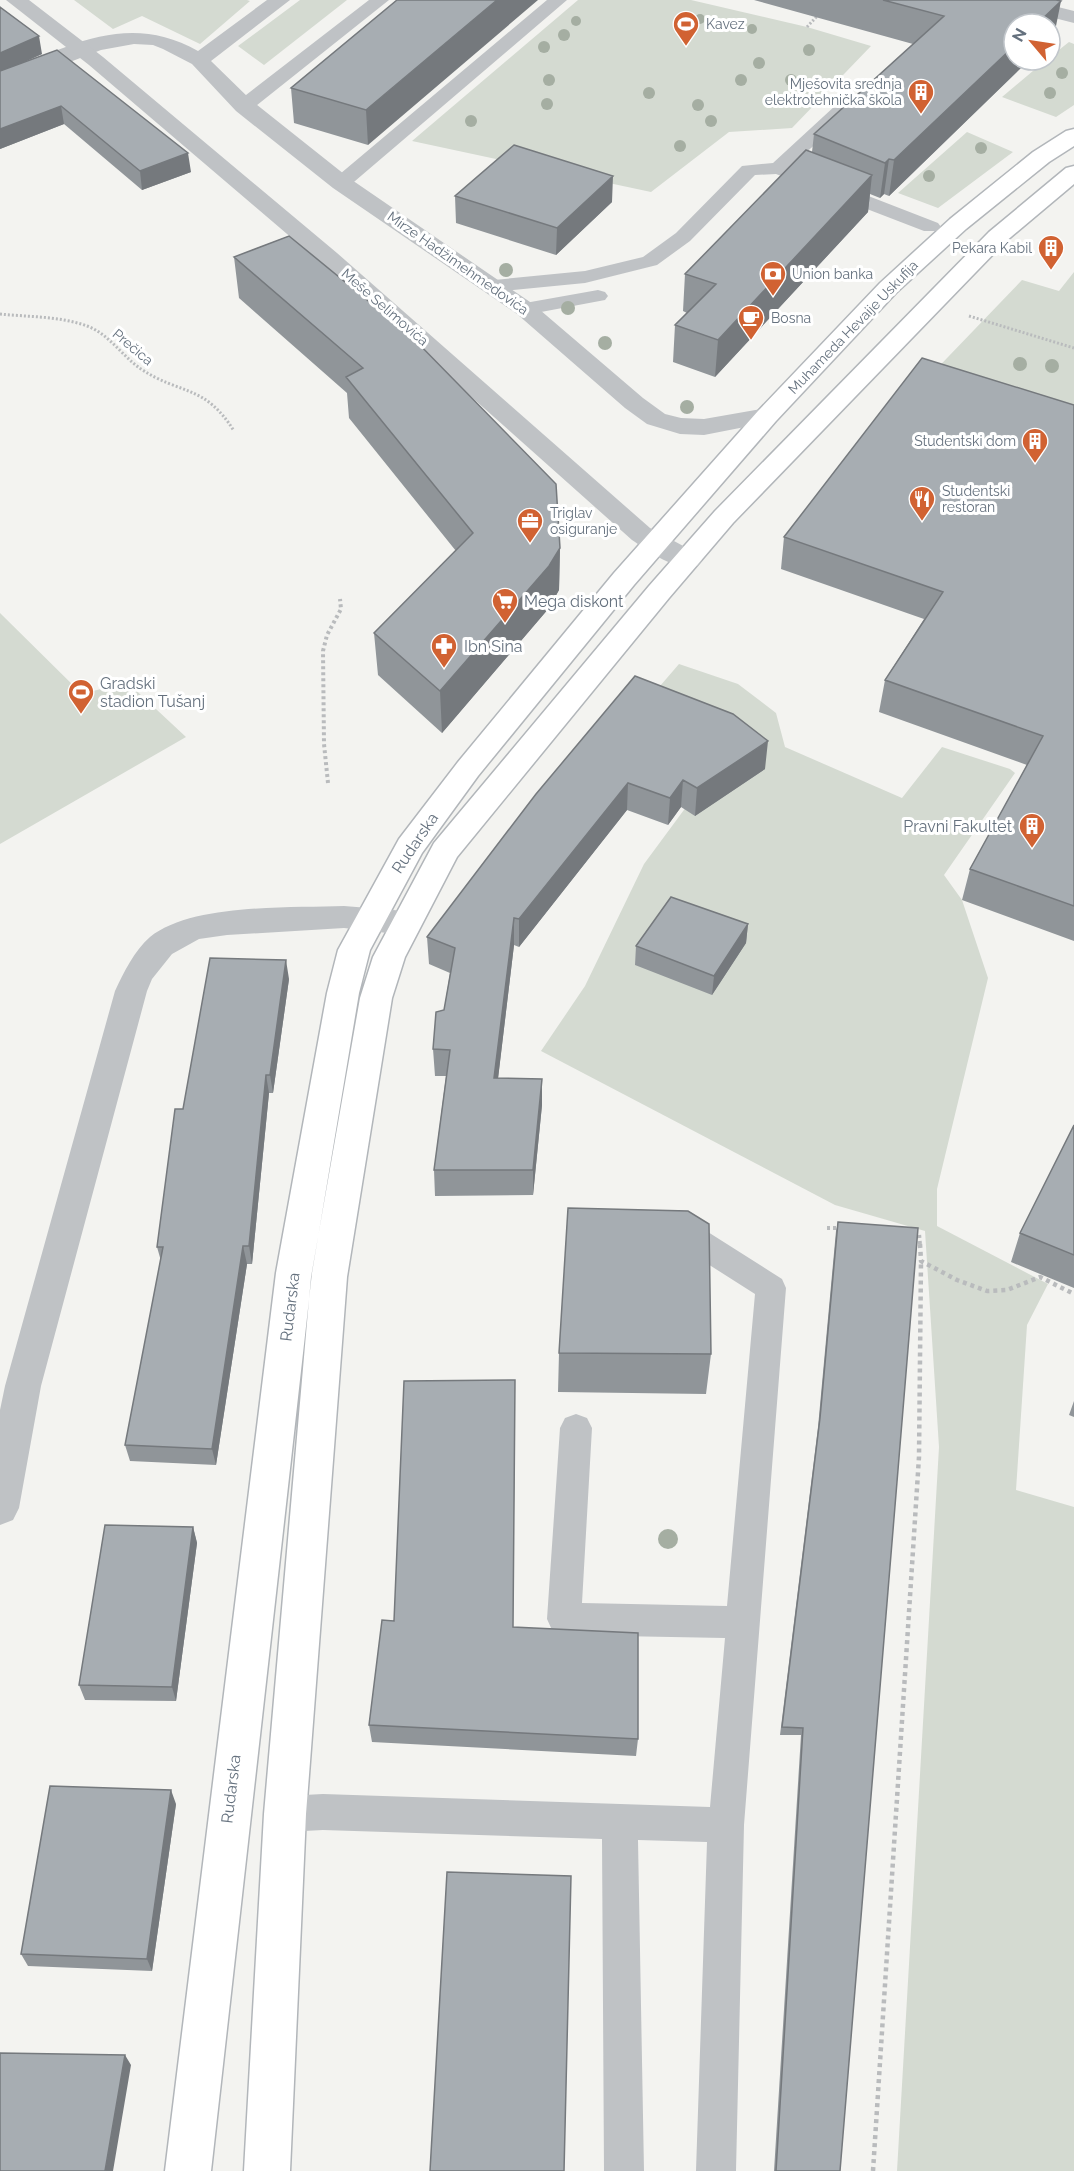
<svg xmlns="http://www.w3.org/2000/svg" width="1074" height="2171" viewBox="0 0 1074 2171" font-family="Raleway,sans-serif">
  <rect width="100%" height="100%" fill="#f3f3f0"/>
  <path fill="#d4dad1" d="M74,0H247L250,1L200,44L142,16L113,29Z
    M300,0H347L264,65L238,46Z
    M578,0H691L807,27L871,46L792,128L729,132L651,192L412,141Z
    M1069,42L1074,44V105L1056,117L1002,97L1046,60H1050V57Z
    M967,132L1013,152L938,208L898,193Z
    M1074,272V426L923,383L1022,280L1059,291Z
    M0,613L82,694L127,682L186,737L0,844Z
    M679,664L738,684L776,713L785,747L902,798L942,747L1010,769L1015,773L944,875L962,900L988,978L937,1189V1226L1048,1284L1027,1325L1016,1490L1074,1507V2171H897L939,1447L925,1231L835,1205L541,1051L585,986L644,864L706,780L654,693Z"/>
  <g fill="none" stroke-linecap="round" stroke-linejoin="round">
    <g stroke="#b2b6ba" stroke-width="3">
      <path id="secondary" d="M1074,129V146L1049,162L966,229L896,293L776,421L634,585L478,776L422,853L370,950L359,993L312,1273L211,2171H165L276,1273L327,993L338,950L399,839L458,762L614,573L758,411L880,283L950,219L1033,152L1066,131Z
        M1074,166V184L1005,242L733,523L669,598L457,857L405,957L392,998L347,1277L306,1814L290,2171H244L264,1814L311,1277L360,998L373,957L434,843L649,586L715,511L989,232L1066,168Z"/>
    </g>
    <path stroke="#b9bbbd" stroke-width="3" stroke-dasharray="2 2" stroke-linecap="butt" d="M807,27L819,14
      M0,314C28,317 60,316 87,326C109,334 122,356 141,369C180,395 205,384 234,431
      M969,316L1074,348"/>
    <path stroke="#b9bbbd" stroke-width="4" stroke-dasharray="3 3" stroke-linecap="butt" d="M328,783L324,744L323,651L327,635L341,609L340,599
      M827,1228H841
      M915,1233H919L920,1245"/>
    <path stroke="#b9bbbd" stroke-width="4.5" stroke-dasharray="4 4" stroke-linecap="butt" d="M920,1244L921,1261L957,1280L987,1291L1007,1290L1040,1277L1074,1294
      M873,2171L919,1457L921,1261"/>
    <path fill="#bfc2c5" fill-rule="evenodd" d="M369,0H389L251,110H237L235,106L237,102Z
      M547,0H567L348,187H334L331,183L334,179Z
      M843,103L850,105L852,109L850,113L791,166L938,223L941,227L938,231H924L776,174L755,175L690,241L657,265L585,283L494,292L487,290L484,286L487,282L494,280L585,271L643,257L676,233L742,166L773,163L836,105Z
      M598,290L605,292L608,296L605,300L525,315L518,313L515,309L518,305L525,303Z
      M678,1217L689,1220L782,1279L786,1288L744,1825L736,2171H696L707,1842L638,1840L644,2171H604L602,1839L323,1830L285,1832L272,1827L267,1814L272,1801L285,1796L323,1794L710,1807L725,1638L564,1635L552,1630L547,1619L560,1428L565,1418L576,1414L587,1418L592,1428L582,1603L727,1606L755,1294L667,1238L663,1229L667,1220Z"/>
    <path fill="#bfc2c5" fill-rule="evenodd" d="M267,0H290L211,61L252,101L349,178L533,304L643,398L665,414L681,418L704,419L767,408L776,411L780,416L776,421L704,435L680,434L647,424L625,408L517,314L333,188L236,111L192,64L163,49L153,45L134,44L101,50L0,89V75C67,46 128,11 198,51Z
      M996,0H1030L1074,11V23L999,4Z
      M344,906L405,911L416,915L421,923L416,931L405,935L344,928L227,935L199,939L172,954L152,979L147,991L41,1386L19,1508L13,1520L0,1525V1410L5,1386L115,991C124,972 134,951 150,937C192,903 291,908 344,906Z"/>
    <path fill="#bfc2c5" fill-rule="evenodd" d="M6,0H29L103,57L337,253L650,528L698,554L702,560L698,566C676,572 650,552 632,540L321,263L89,65Z"/>
    <use href="#secondary" fill="#fff" fill-rule="evenodd"/>
  </g>
  <g fill="#a5aea2">
    <circle cx="700" cy="19" r="5"/>
    <circle cx="576" cy="21" r="5"/>
    <circle cx="752" cy="29" r="5"/>
    <circle cx="564" cy="35" r="6"/>
    <circle cx="544" cy="47" r="6"/>
    <circle cx="809" cy="50" r="6"/>
    <circle cx="759" cy="63" r="6"/>
    <circle cx="1062" cy="73" r="6"/>
    <circle cx="549" cy="80" r="6"/>
    <circle cx="741" cy="80" r="6"/>
    <circle cx="791" cy="80" r="6"/>
    <circle cx="649" cy="93" r="6"/>
    <circle cx="1050" cy="93" r="6"/>
    <circle cx="547" cy="104" r="6"/>
    <circle cx="698" cy="105" r="6"/>
    <circle cx="471" cy="121" r="6"/>
    <circle cx="711" cy="121" r="6"/>
    <circle cx="680" cy="146" r="6"/>
    <circle cx="981" cy="148" r="6"/>
    <circle cx="929" cy="176" r="6"/>
    <circle cx="506" cy="270" r="7"/>
    <circle cx="568" cy="308" r="7"/>
    <circle cx="605" cy="343" r="7"/>
    <circle cx="1020" cy="364" r="7"/>
    <circle cx="1052" cy="366" r="7"/>
    <circle cx="687" cy="407" r="7"/>
    <circle cx="668" cy="1539" r="10"/>
  </g>
  <path fill="#909599" d="M397,0L368,145L294,123L291,88Z
    M754,0H1056L1054,36L889,196L884,194L880,198L870,194L868,212L715,377L673,362L675,325L687,313L683,311L685,274L812,152L814,134L913,44Z
    M0,7L42,54L22,63L191,172L142,190L64,124L0,149Z
    M455,196L612,202L556,255L456,223Z
    M289,236L560,548L559,590L549,608L442,733L378,675L374,633L456,551L349,418L347,393L239,298L234,257Z
    M1074,405V941L962,900L970,869L1027,765L879,712L885,680L924,619L781,569L784,537Z
    M635,676L765,769L695,816L681,807L668,825L627,810L519,947L514,945L498,1078L542,1105L533,1195L435,1196L434,1170L446,1076H435L433,1049L444,1010L450,973L429,964L427,937Z
    M748,924L746,943L712,995L635,965L636,946Z
    M289,979L273,1093H269L252,1264H247L216,1465L130,1461L125,1445L161,1261L157,1247L183,1109Z
    M1074,1125V1288L1011,1262L1020,1233Z
    M838,1222L840,2171H774L801,1735H780L818,1427L836,1231Z
    M559,1353L711,1354L706,1394L558,1392Z
    M515,1401L513,1627L638,1739L636,1756L372,1742L369,1725L394,1621Z
    M1074,1401V1417L1069,1415Z
    M193,1527L197,1543L176,1701L85,1700L79,1685Z
    M176,1804L152,1971L28,1966L21,1954Z"/>
  <path fill="#75797d" d="M497,0H538L368,145L366,110Z
    M1061,1L1054,36L1050,40V24H1037Z
    M39,36L42,54L0,73V53Z
    M1014,46V60H1029L889,196L894,160Z
    M61,106L64,124L0,149V129Z
    M188,153L191,172L142,190L140,171Z
    M889,159L884,194L880,198L885,163Z
    M872,175L868,212L715,377L718,340Z
    M613,176L612,202L556,255L557,228Z
    M560,548L559,590L549,608L442,733L440,691Z
    M768,741L765,769L695,816L697,788Z
    M683,780L681,807L668,825L670,798Z
    M628,783L627,810L519,947V919Z
    M514,918V945L495,1104L494,1078Z
    M748,924L746,943L712,995L714,976Z
    M286,960L289,979L273,1093L270,1075Z
    M266,1075L269,1093L252,1264L249,1246Z
    M542,1079V1105L533,1195V1170Z
    M243,1246L247,1264L216,1465L212,1449Z
    M193,1527L197,1543L176,1701L172,1687Z
    M171,1790L176,1804L152,1971L147,1959Z
    M125,2055L131,2065L113,2171H105Z"/>
  <path fill="#a7adb2" stroke="#75797d" stroke-width="1.5" d="M397,0H497L366,110L291,88Z
    M883,0H1056L1061,1L1037,24H1014V46L894,160L889,159L885,163L814,134L944,16Z
    M0,7L39,36L0,53Z
    M57,50L188,153L140,171L61,106L0,129V71Z
    M514,145L613,176L557,228L455,196Z
    M806,150L872,175L718,340L675,325L716,284L685,274Z
    M289,236L411,336L556,484L560,548L549,566L440,691L374,633L473,533L346,377L363,368L234,257Z
    M922,358L1074,405V906L970,869L1043,736L885,680L943,592L784,537Z
    M635,676L733,714L768,741L697,788L683,780L670,798L628,783L519,919L514,918L494,1078L542,1079L533,1170H434L450,1050L433,1049L436,1012L444,1010L455,948L427,937L536,794Z
    M671,897L748,924L714,976L636,946Z
    M210,958L286,960L270,1075H266L249,1246H243L212,1449L125,1445L163,1247H157L175,1109H183Z
    M1074,1125V1255L1020,1233Z
    M568,1208L688,1211L709,1224L711,1354L559,1353Z
    M838,1222L918,1228L840,2171H776L803,1728L782,1727L820,1418Z
    M515,1380L513,1627L638,1633V1739L369,1725L382,1620L394,1621L404,1381Z
    M105,1525L193,1527L172,1687L79,1685Z
    M50,1786L171,1790L147,1959L21,1954Z
    M447,1872L571,1876L564,2171H430Z
    M0,2053L125,2055L105,2171H0Z"/>
  <defs>
    <g id="stadium-pin" transform="scale(1.35)"><path d="M0 17L-7.5 6A9.5 9.5 0 1 1 7.5 6Z" fill="#d16232" stroke="#fff"/><path d="M0-5a6.5 5 0 1 0 0 10a6.5 5 0 1 0 0-10ZM-3.5-1.8h7v3.6h-7Z" fill="#fff"/></g>
    <g id="building-pin" transform="scale(1.35)"><path d="M0 17L-7.5 6A9.5 9.5 0 1 1 7.5 6Z" fill="#d16232" stroke="#fff"/><path d="M-4-6H4V6H1V3H-1V6H-4ZM-2.5-4.3h1.7v1.8h-1.7ZM.8-4.3h1.7v1.8H.8ZM-2.5-1h1.7V.8h-1.7ZM.8-1h1.7V.8H.8Z" fill="#fff"/></g>
    <g id="bank-pin" transform="scale(1.35)"><path d="M0 17L-7.5 6A9.5 9.5 0 1 1 7.5 6Z" fill="#d16232" stroke="#fff"/><path d="M-6-4H6V4H-6ZM0-2.3a2.3 2.3 0 1 0 0 4.6a2.3 2.3 0 1 0 0-4.6Z" fill="#fff"/></g>
    <g id="cafe-pin" transform="scale(1.35)"><path d="M0 17L-7.5 6A9.5 9.5 0 1 1 7.5 6Z" fill="#d16232" stroke="#fff"/><path d="M-5.5-4.5H6V0H3Q3 3.5 0 3.5H-2.5Q-5.5 3.5-5.5 0ZM3-3.2v2h1.7v-2ZM-6 4.5H4V6H-6Z" fill="#fff"/></g>
    <g id="restaurant-pin" transform="scale(1.35)"><path d="M0 17L-7.5 6A9.5 9.5 0 1 1 7.5 6Z" fill="#d16232" stroke="#fff"/><path d="M-5-6h1v4h1v-4h1v4h1v-4h1v5L-1.5 .5V6h-2V.5L-5-1ZM5-6V6H3V1.5H1.5Q1.5-4 5-6Z" fill="#fff"/></g>
    <g id="office-pin" transform="scale(1.35)"><path d="M0 17L-7.5 6A9.5 9.5 0 1 1 7.5 6Z" fill="#d16232" stroke="#fff"/><path d="M-6-3h4V-5.5h4V-3h4V5H-6ZM-1-4.5V-3h2v-1.5ZM-6 0V1H6V0Z" fill="#fff"/></g>
    <g id="supermarket-pin" transform="scale(1.35)"><path d="M0 17L-7.5 6A9.5 9.5 0 1 1 7.5 6Z" fill="#d16232" stroke="#fff"/><path d="M-6-5.5h2.5l.6 2H6L4.5 2H-2.5L-4.4-4H-6ZM-1.5 3.2a1.3 1.3 0 1 0 .1 0ZM3 3.2a1.3 1.3 0 1 0 .1 0Z" fill="#fff"/></g>
    <g id="pharmacy-pin" transform="scale(1.35)"><path d="M0 17L-7.5 6A9.5 9.5 0 1 1 7.5 6Z" fill="#d16232" stroke="#fff"/><path d="M-2-6h4v4h4v4h-4v4h-4v-4h-4v-4h4Z" fill="#fff"/></g>
  </defs>
  <g fill-rule="evenodd">
    <use href="#stadium-pin" x="686" y="24"/>
    <use href="#building-pin" x="921" y="92"/>
    <use href="#building-pin" x="1051" y="248"/>
    <use href="#bank-pin" x="773" y="274"/>
    <use href="#cafe-pin" x="751" y="318"/>
    <use href="#building-pin" x="1035" y="441"/>
    <use href="#restaurant-pin" x="922" y="499"/>
    <use href="#office-pin" x="530" y="521"/>
    <use href="#supermarket-pin" x="505" y="601"/>
    <use href="#pharmacy-pin" x="444" y="646"/>
    <use href="#stadium-pin" x="81" y="692"/>
    <use href="#building-pin" x="1032" y="826"/>
  </g>
  <g text-anchor="middle" dominant-baseline="central" stroke-width="6" stroke-linejoin="round" paint-order="stroke">
    <g font-size="14" fill="#65717e" stroke="#fff" text-anchor="start">
      <text x="706" y="24">Kavez</text>
      <text x="902" y="84" text-anchor="end">Mješovita srednja<tspan x="902" dy="16">elektrotehnička škola</tspan></text>
      <text x="1032" y="248" text-anchor="end">Pekara Kabil</text>
      <text x="792" y="274">Union banka</text>
      <text x="771" y="318">Bosna</text>
      <text x="1016" y="441" text-anchor="end">Studentski dom</text>
      <text x="942" y="491">Studentski<tspan x="942" dy="16">restoran</tspan></text>
      <text x="550" y="513">Triglav<tspan x="550" dy="16">osiguranje</tspan></text>
    </g>
    <g font-size="14" fill="#65717e" stroke="#fff">
      <text transform="translate(458 263) rotate(35)">Mirze Hadžimehmedovića</text>
      <text transform="translate(385 307) rotate(41)">Meše Selimovića</text>
      <text transform="translate(853 327) rotate(-46)">Muhameda Hevaije Uskufija</text>
      <text transform="translate(133 347) rotate(40)">Prečica</text>
    </g>
    <g font-size="16" fill="#65717e" stroke="#fff" text-anchor="start">
      <text x="524" y="601">Mega diskont</text>
      <text x="464" y="646">Ibn Sina</text>
      <text x="100" y="683">Gradski<tspan x="100" dy="18">stadion Tušanj</tspan></text>
      <text x="1012" y="826" text-anchor="end">Pravni Fakultet</text>
    </g>
    <g font-size="16" fill="#65717e" stroke="#fff">
      <text transform="translate(415 843) rotate(-56)">Rudarska</text>
      <text transform="translate(290 1307) rotate(-83)">Rudarska</text>
      <text transform="translate(231 1789) rotate(-83)">Rudarska</text>
    </g>
  </g>
  <g transform="translate(1032 42) rotate(299)"><circle r="28" fill="#ffffff" stroke="#c1c6cb" stroke-width="1.5"/>
  <path d="M0-4.5L10 22L0 15L-10 22Z" fill="#d16232"/>
  <text y="-9" font-size="16" font-weight="bold" text-anchor="middle" fill="#65717e">N</text>
  </g>
</svg>
